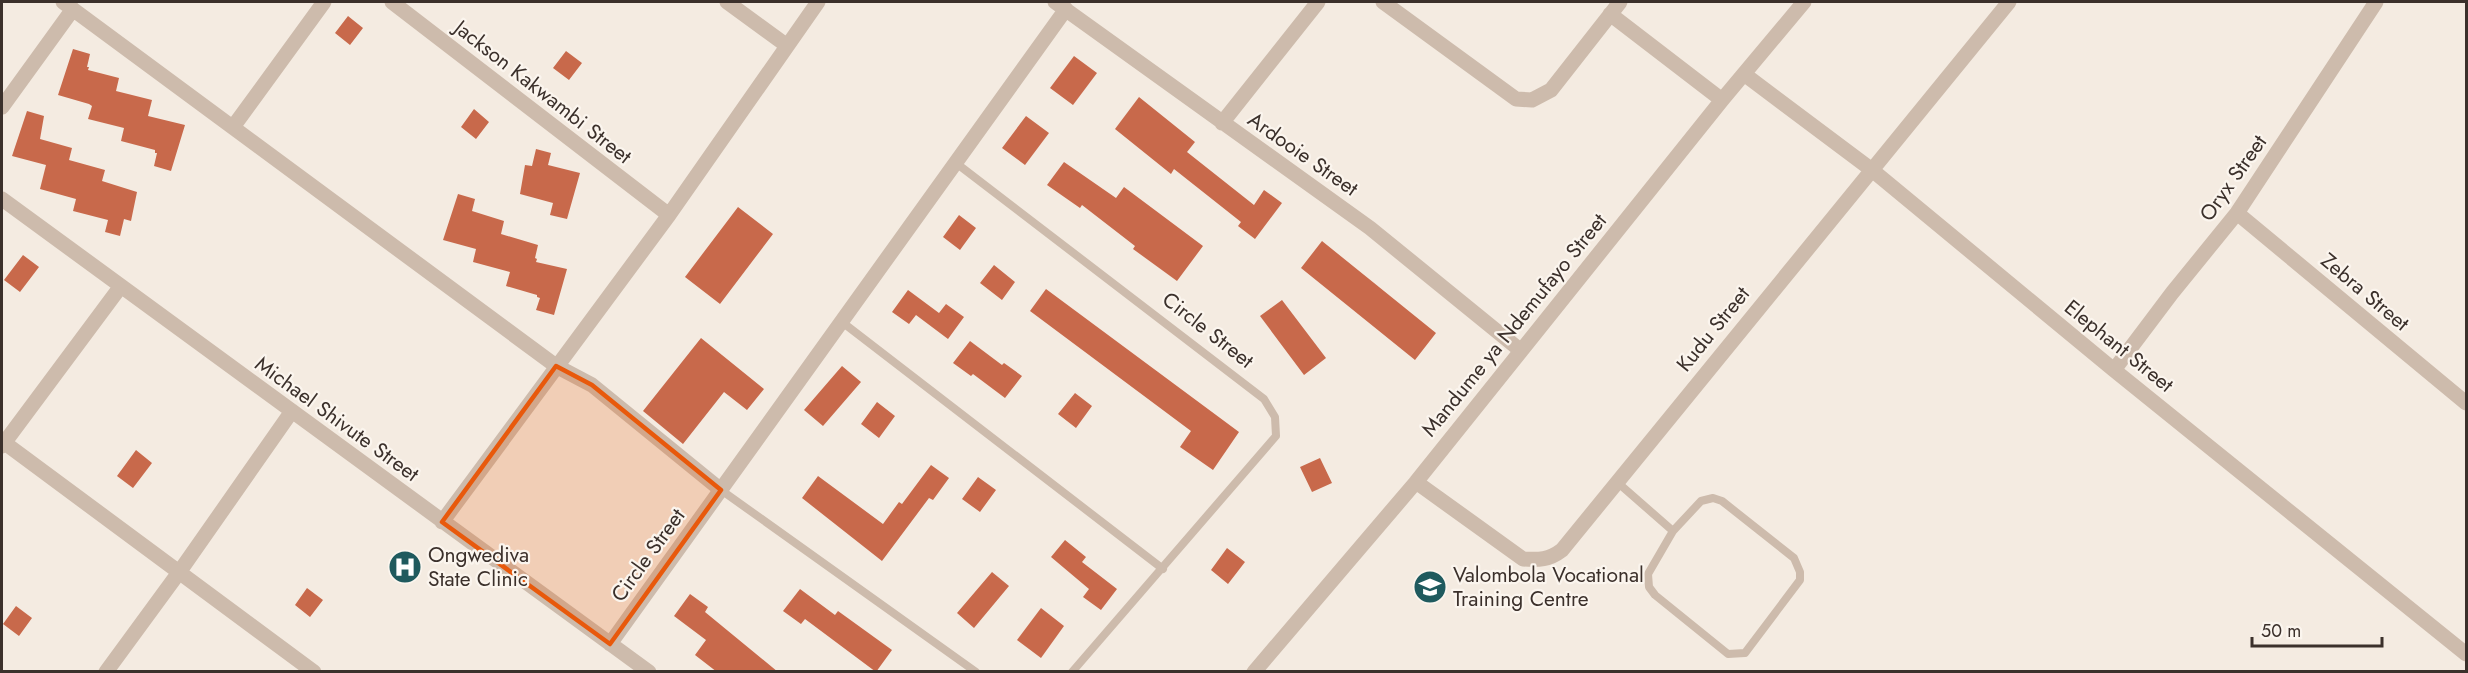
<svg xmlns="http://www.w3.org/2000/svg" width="2468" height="673" viewBox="0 0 2468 673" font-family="Jost,sans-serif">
  <rect width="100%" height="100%" fill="#f4ebe1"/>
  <path fill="#c8694b" d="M348,16L363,28L350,45L335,33Z
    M73,49L90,54L87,67H89L88,70L119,78L116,91L152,100L148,116L185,125L171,171L154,166L157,153H155V150L121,141L124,128L88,119L92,106L89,104L58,95Z
    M566,51L582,63L569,80L553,68Z
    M1074,56L1097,73L1073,105L1050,88Z
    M1139,97L1195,142L1187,152L1254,205L1264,190L1282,203L1255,239L1238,226L1241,222L1174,169L1171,174L1115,129Z
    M474,109L489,122L476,139L461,127Z
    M27,111L44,116L40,139L72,148L69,160L105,170L102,181L137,192L131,221L124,219L120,236L105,232L108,220L73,211L76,199L40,189L46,165L12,156Z
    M1026,116L1049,133L1025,165L1002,148Z
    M536,149L551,153L548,165L580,173L567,219L550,215L553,203L520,194L525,165L532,166Z
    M1064,162L1116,198L1124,187L1203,246L1177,281L1133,249L1135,246L1082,205L1080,208L1047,185Z
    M458,194L475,199L472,211L504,221L501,234L538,245L535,258L537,259L536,262L567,269L554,315L536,310L540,298L537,297V295L506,286L510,272L473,262L476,249L443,240Z
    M738,207L773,234L720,304L685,277Z
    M959,215L976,228L960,250L943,237Z
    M1322,241L1436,333L1415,360L1301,268Z
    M23,255L39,267L20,292L4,280Z
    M994,265L1015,282L1002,300L980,283Z
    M1046,289L1239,432L1213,470L1180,447L1191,431L1030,311Z
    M908,290L939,313L946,304L964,317L948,339L916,315L909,324L892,312Z
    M1282,300L1326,358L1304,375L1260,316Z
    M701,338L764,389L747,410L724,392L683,444L643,411Z
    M970,341L1002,365L1004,363L1022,376L1005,398L973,374L971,376L953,363Z
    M842,366L861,382L823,426L804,410Z
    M1075,393L1092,406L1076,428L1058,414Z
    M877,402L895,416L879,438L861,424Z
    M136,450L152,463L133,488L117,476Z
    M1320,458L1332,483L1312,492L1300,467Z
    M931,465L949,478L933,500L929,498L882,561L802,498L818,476L883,524L899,502L902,504Z
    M978,477L996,490L980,512L962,499Z
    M1065,540L1086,557L1082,562L1117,589L1101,610L1083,597L1089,589L1051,557Z
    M1227,548L1245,562L1228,584L1211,570Z
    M992,572L1009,586L974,628L957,613Z
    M307,588L323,600L310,617L295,605Z
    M800,589L835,615L838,611L892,650L876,672L805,619L801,624L783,611Z
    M690,594L708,607L705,612L778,672H717L695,655L706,640L674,616Z
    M16,606L32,618L19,636L3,624Z
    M1041,608L1064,626L1041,658L1017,640Z"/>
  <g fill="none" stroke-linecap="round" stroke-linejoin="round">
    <path stroke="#cdbbac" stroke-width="8" d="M956,163L1264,399L1275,417L1276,436L1072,672
      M842,322L1163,569
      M1617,482L1673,531
      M721,490L976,672
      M1713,498L1722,501L1794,558L1800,572V580L1745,653L1728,654L1655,595L1649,587L1648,574L1673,531L1701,501Z"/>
    <path stroke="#cdbbac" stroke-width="15" d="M63,2L556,366L592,385L721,490
      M392,2L669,215
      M727,2L786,45
      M1055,2L1370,228L1520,350
      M1383,2L1516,99L1532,100L1551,90L1620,2
      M1610,14L1722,100
      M1744,74L1872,170L2114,370L2466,654
      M2,107L73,9
      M1222,123L1318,2
      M233,127L324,2
      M2,199L649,672
      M2237,213L2466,403
      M2114,370L2172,293L2237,213L2376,2
      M2,441L314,672
      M2,446L121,286
      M1416,482L1523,559C1539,560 1549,560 1562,550L2009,2
      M442,522L669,215L818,2
      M610,644L1066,9
      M106,672L180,571L292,411
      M1254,672L1416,482L1722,100L1804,2"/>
  </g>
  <path fill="#e8590c" fill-opacity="0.2" stroke="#e8590c" stroke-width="4.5" stroke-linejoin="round" d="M556,366L592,385L721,490L610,644L442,522Z"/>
  <defs>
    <g id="hospital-disc" transform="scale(1.725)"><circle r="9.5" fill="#1f5a5e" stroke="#fbf5ee"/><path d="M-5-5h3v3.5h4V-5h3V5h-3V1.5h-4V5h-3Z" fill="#fff"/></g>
    <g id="school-disc" transform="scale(1.725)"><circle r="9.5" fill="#1f5a5e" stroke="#fbf5ee"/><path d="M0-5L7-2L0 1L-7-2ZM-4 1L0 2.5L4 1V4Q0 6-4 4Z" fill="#fff"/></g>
  </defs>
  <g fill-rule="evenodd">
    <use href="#hospital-disc" x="405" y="567"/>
    <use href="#school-disc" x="1430" y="587"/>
  </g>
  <g text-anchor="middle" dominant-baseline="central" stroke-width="4.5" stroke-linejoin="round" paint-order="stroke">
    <g font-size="21" fill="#3b302b" stroke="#fbf5ee">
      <text transform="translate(543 92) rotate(38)">Jackson Kakwambi Street</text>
      <text transform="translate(1303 154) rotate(35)">Ardooie Street</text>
      <text transform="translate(2233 178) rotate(-55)">Oryx Street</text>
      <text transform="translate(2365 292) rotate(40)">Zebra Street</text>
      <text transform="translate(1514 325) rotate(-51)">Mandume ya Ndemufayo Street</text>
      <text transform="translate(1713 329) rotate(-51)">Kudu Street</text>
      <text transform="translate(1208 330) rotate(38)">Circle Street</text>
      <text transform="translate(2119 346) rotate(39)">Elephant Street</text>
      <text transform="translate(337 419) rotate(36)">Michael Shivute Street</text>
      <text transform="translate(648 555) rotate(-54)">Circle Street</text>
    </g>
    <g font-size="21" fill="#3b302b" stroke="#fbf5ee" text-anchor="start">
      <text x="428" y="555">Ongwediva<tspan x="428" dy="24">State Clinic</tspan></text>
      <text x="1453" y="575">Valombola Vocational<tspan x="1453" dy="24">Training Centre</tspan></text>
    </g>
  </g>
  <rect width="2468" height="673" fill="none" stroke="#3b302b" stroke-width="6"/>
  <path d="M2252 637v9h130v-9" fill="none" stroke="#3b302b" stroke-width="3"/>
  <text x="2261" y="637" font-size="18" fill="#3b302b" stroke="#fbf5ee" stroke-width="4.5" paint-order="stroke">50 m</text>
</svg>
